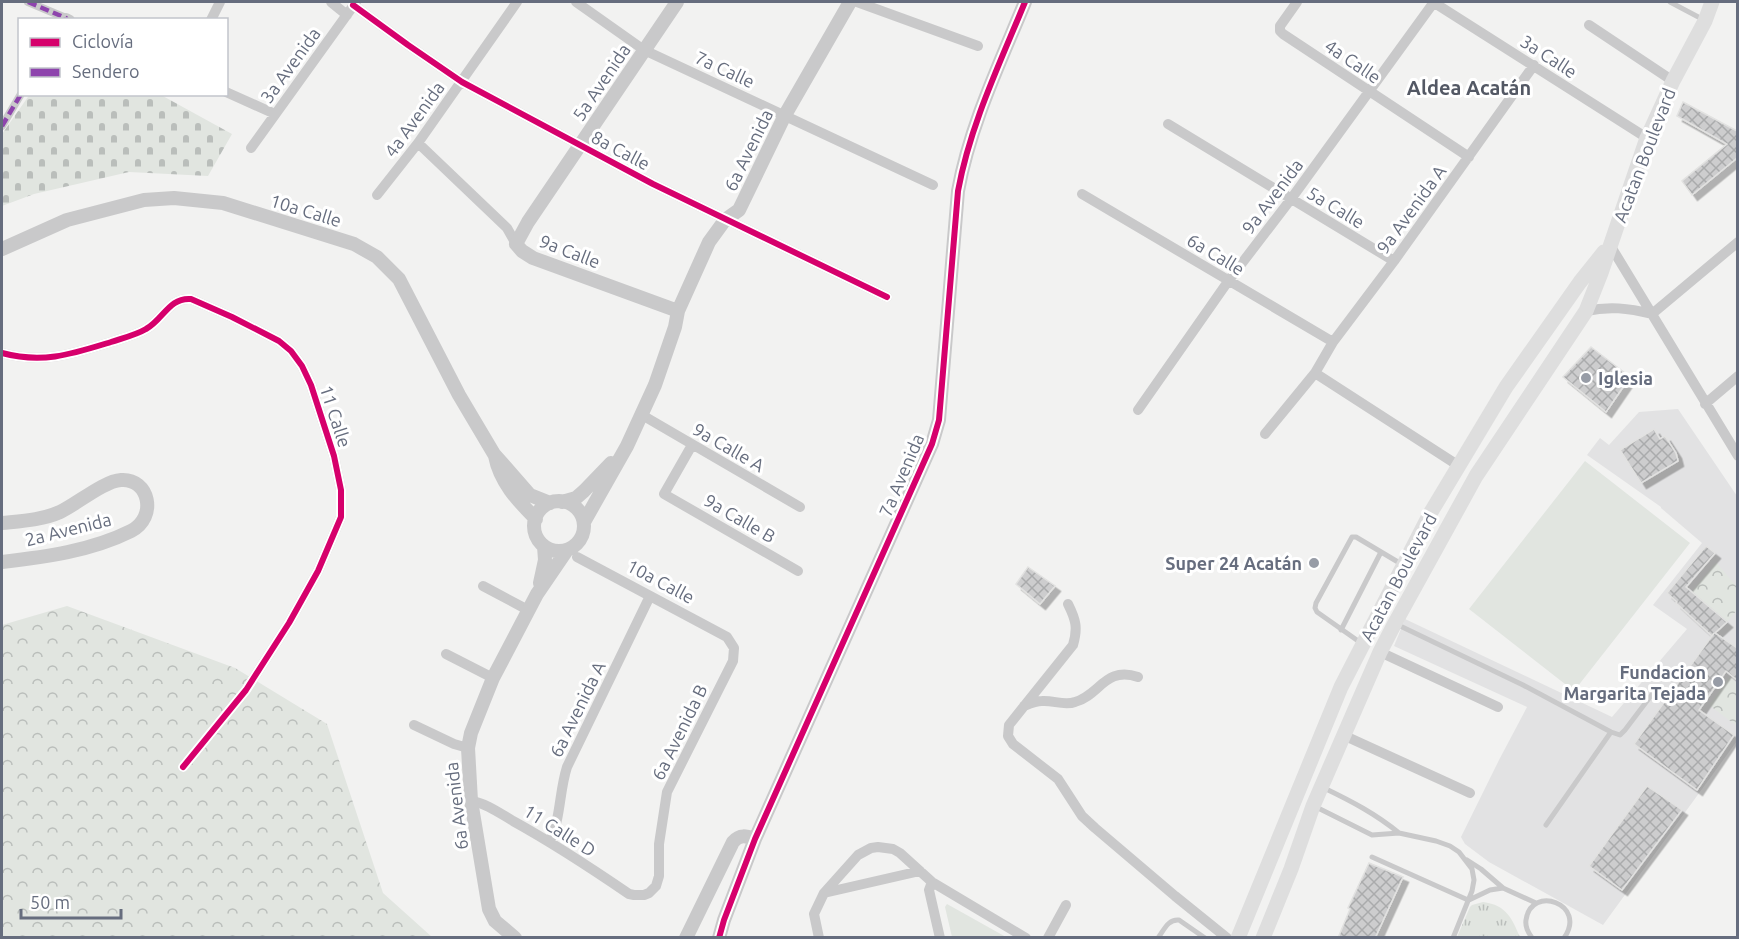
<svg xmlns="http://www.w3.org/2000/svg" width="1739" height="939" viewBox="0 0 1739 939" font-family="Ubuntu,sans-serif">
  <defs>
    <pattern id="grass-tufts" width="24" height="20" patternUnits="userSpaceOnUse" patternTransform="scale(1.5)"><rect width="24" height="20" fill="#e1e5e0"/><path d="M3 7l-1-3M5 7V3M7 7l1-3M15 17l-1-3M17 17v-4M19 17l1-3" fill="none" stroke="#babebb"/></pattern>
    <pattern id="forest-crowns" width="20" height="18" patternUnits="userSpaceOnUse" patternTransform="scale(1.5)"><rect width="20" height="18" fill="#e1e5e0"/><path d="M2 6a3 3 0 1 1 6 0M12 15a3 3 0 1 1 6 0" fill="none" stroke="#babebb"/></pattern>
    <pattern id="cemetery-stones" width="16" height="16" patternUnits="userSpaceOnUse" patternTransform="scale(1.5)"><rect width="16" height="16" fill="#e1e5e0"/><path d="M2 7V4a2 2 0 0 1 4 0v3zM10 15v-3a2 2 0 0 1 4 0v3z" fill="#babebb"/></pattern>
    <pattern id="building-cross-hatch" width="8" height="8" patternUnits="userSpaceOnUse" patternTransform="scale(1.5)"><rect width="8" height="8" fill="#cdcdce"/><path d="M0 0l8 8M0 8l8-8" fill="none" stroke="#aaabac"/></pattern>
    <filter id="shadow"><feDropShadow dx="5.5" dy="5.5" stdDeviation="0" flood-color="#0004"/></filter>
  </defs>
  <rect width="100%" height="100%" fill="#f2f2f1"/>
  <path fill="#e2e2e3" d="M1678,409L1737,496V741L1603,925L1489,862L1465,844L1461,837L1499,760L1527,707L1394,646L1405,619L1612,717L1687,629L1653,605L1702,543L1661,508V507L1587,455L1600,438L1609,445L1639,412Z"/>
  <path fill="url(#grass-tufts)" d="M1483,902C1507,905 1512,919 1520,937H1457L1470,907L1472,905Z"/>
  <path fill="url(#forest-crowns)" d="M1716,562L1737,587V610L1727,622L1691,592Z
    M67,606L235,668L327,724L383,893L432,937L2,938V625Z
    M1729,677L1737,683V726L1709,705Z"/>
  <path fill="url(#cemetery-stones)" d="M30,94L161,95L232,134L208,176L129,172L34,194L2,206V134Z"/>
  <path fill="#e1e5e0" d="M1585,461L1690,543L1574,691L1469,609Z
    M947,904L1006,937H952L945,907Z"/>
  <path fill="url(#building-cross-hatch)" stroke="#e2e2e1" stroke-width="1.5" filter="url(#shadow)" d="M1683,102L1737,131V158L1692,195L1682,181L1727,144L1677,116Z
    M1591,347L1630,377L1606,412L1563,377Z
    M1654,429L1660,439L1665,436L1676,453L1678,461L1641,483L1620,450Z
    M1706,546L1715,553L1686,587L1727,622L1715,633L1737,648V680L1726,671L1699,710L1734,735L1697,790L1634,744L1714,633L1712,636L1676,603L1677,602L1667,593Z
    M1028,567L1055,586L1040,604L1016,584Z
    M1647,786L1682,810L1622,890L1589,866Z
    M1369,863L1403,877L1375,938H1338L1350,909L1348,908Z"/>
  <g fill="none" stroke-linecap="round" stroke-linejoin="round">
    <path stroke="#c9c9ca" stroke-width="5" d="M1670,2L1704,20
      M1396,624L1523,685L1611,732L1620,735L1625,730L1653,693
      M1341,630L1381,552
      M1361,643L1317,612L1315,608L1316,603L1352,537H1356L1403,565
      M1324,788C1351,801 1376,814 1399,833
      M1316,807L1372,835L1399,833L1436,841L1450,846L1459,852L1472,869L1474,880L1472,891L1453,938
      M1546,825L1611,732
      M1372,857L1468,900
      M1467,860L1481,869L1503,888L1536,903
      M1469,900L1490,890L1503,888
      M1158,938C1164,930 1168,919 1179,920L1205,938
      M1532,938C1528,932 1525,927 1526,920C1531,884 1588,904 1564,938"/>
    <path stroke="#c9c9ca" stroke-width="8" d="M28,2L66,18L65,20
      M2,126L21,94"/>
    <path stroke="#c9c9ca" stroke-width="10" d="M331,2L347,15
      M576,2L644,50L933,185
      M857,2L978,46
      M1297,2L1280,26V31L1283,34L1469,157
      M1433,2L1647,138
      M353,5L408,45L462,82L653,184L887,297
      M66,18L70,20
      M211,20L220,2
      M1589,25L1673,81
      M226,92L275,114
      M1168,124L1394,261
      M418,143L507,228L516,244
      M251,148L356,2
      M1082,194L1333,342
      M377,195L418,143L517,2
      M1610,245L1738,456
      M1586,311C1609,306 1628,308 1652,314
      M1652,314L1738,242
      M2,353C43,364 72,354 111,342C123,338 136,335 146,329C163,320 169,297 191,299L232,317L279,341L291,351L302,366L311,385L334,456L341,490V517L318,571L289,623L246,690L183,767
      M1315,373L1459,466
      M1705,404L1738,376
      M1138,410L1229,280L1291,199L1434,2
      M642,415L800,507
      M1265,434L1315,373L1333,342L1394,261L1534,65
      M692,445L664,494L798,571
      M483,586L528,610
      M1068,604C1076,620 1078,628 1073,645L1009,725L1008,736L1013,744L1058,779L1082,816L1095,828L1175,896L1227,938
      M1380,652L1498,707
      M446,654L493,678
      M1024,706C1029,704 1036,701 1042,701C1053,700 1064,706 1075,702C1100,695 1105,666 1138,677
      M414,725L454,744L468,748
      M1343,735L1470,793
      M471,801C486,803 501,814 513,821C553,843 591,868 629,894L634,895H644L649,893L656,886L659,876V844L667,792L733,661L734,648L727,637L577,557
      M550,841C561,818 559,792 567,767L650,596
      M932,882L929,890L940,938
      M824,893L920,871
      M819,938L814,914L824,893L858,855L871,848L878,847L893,849L900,853L932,882L1026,938
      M1048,938L1066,905"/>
    <path stroke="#c9c9ca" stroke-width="14" d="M677,2L528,222L516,244L522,251L533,258L678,311
      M2,249L67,220L144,200L174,198L223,203L354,244L377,257L399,279L459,395L494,454L530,495L550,503
      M495,456C500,482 517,500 536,519
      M534 526a25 25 0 1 1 50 0a25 25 0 1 1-50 0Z
      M562,502L576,498L584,491L611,463
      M584,522L627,446L655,385L675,327L678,311L709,242L725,220L739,210L785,115L850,2
      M2,523C21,521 42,520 60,512C77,504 104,481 121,480C149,478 158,517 131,531C91,551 45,557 2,562
      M540,583L545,560L544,546
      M515,938L495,921L489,909L471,801L468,748L471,733L493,678L537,594L567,550
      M686,938L733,842C740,834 746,836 755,839
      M719,938L724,920L755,839L932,444L939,420L958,191C970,125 1000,63 1025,2"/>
    <path stroke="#dedede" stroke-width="15" d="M1238,938L1341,687L1431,512L1506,387L1580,282L1604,252
      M1263,938L1291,869L1313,806L1380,652L1395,623L1476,476L1586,311L1601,273L1647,138L1673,81L1705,21L1712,2"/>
    <path stroke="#8e44ad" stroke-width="4.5" stroke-dasharray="9 4.5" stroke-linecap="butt" d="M28,2L66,18L65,20
      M2,126L21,94"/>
    <g stroke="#fff" stroke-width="10">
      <path id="cycleway" d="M353,5L408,45L462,82L653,184L887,297
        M2,353C43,364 72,354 111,342C123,338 136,335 146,329C163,320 169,297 191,299L232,317L279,341L291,351L302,366L311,385L334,456L341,490V517L318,571L289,623L246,690L183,767
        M719,938L724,920L755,839L932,444L939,420L958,191C970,125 1000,63 1025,2"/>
    </g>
    <use href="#cycleway" stroke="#d6006c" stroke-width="6"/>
  </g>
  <g fill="#979ca6" stroke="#fff" stroke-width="2">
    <circle cx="1586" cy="378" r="6"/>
    <circle cx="1314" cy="563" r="6"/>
    <circle cx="1718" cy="682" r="6"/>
  </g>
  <g text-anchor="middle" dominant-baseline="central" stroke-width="6" stroke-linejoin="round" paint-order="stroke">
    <g font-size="18" fill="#666d7e" stroke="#fff">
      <text transform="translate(1549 56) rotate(33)">3a Calle</text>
      <text transform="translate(1353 61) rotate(34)">4a Calle</text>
      <text transform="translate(290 65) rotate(-54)">3a Avenida</text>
      <text transform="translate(725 69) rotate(25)">7a Calle</text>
      <text transform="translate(601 82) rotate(-56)">5a Avenida</text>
      <text transform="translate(414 119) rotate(-54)">4a Avenida</text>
      <text transform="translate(621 150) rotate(28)">8a Calle</text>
      <text transform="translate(748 150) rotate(-64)">6a Avenida</text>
      <text transform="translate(1644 155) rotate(-69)">Acatan Boulevard</text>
      <text transform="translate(1272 196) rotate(-53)">9a Avenida</text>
      <text transform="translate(1336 207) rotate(31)">5a Calle</text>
      <text transform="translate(1411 209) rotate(-54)">9a Avenida A</text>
      <text transform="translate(306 210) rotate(17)">10a Calle</text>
      <text transform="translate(570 251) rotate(21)">9a Calle</text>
      <text transform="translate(1216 254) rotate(31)">6a Calle</text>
      <text transform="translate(336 416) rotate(72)">11 Calle</text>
      <text transform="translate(729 447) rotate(30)">9a Calle A</text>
      <text transform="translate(901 475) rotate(-67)">7a Avenida</text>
      <text transform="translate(740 518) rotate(30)">9a Calle B</text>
      <text transform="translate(68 529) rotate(-14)">2a Avenida</text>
      <text transform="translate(1398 577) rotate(-62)">Acatan Boulevard</text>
      <text transform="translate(661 581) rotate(28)">10a Calle</text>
      <text transform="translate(577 709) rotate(-64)">6a Avenida A</text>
      <text transform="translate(679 732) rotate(-64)">6a Avenida B</text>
      <text transform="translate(456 806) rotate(-97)">6a Avenida</text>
      <text transform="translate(560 830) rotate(32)">11 Calle D</text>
    </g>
    <g font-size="18" font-weight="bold" fill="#666d7e" stroke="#fff" text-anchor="end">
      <text x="1598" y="378" text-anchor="start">Iglesia</text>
      <text x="1302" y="563">Super 24 Acatán</text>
      <text x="1706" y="672">Fundacion<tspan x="1706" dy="21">Margarita Tejada</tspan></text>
    </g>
    <g font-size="20" font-weight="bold" fill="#535864" stroke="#fff">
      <text x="1469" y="87">Aldea Acatán</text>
    </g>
  </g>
  <rect width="1739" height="939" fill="none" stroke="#666d7e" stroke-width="6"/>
  <rect x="18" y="18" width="210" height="78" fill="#ffffff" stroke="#c2c5cb" stroke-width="1.5"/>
  <rect x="30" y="38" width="30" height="9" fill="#d6006c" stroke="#c2c5cb" stroke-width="1.5"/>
  <text x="72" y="48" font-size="18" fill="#666d7e">Ciclovía</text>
  <rect x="30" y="68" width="30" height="9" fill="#8e44ad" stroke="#c2c5cb" stroke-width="1.5"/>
  <text x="72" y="78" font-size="18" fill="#666d7e">Sendero</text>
  <path d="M21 909v9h100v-9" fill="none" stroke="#666d7e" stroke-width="3"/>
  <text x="30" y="909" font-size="18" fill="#666d7e" stroke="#ffffff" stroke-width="4.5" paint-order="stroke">50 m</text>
</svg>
